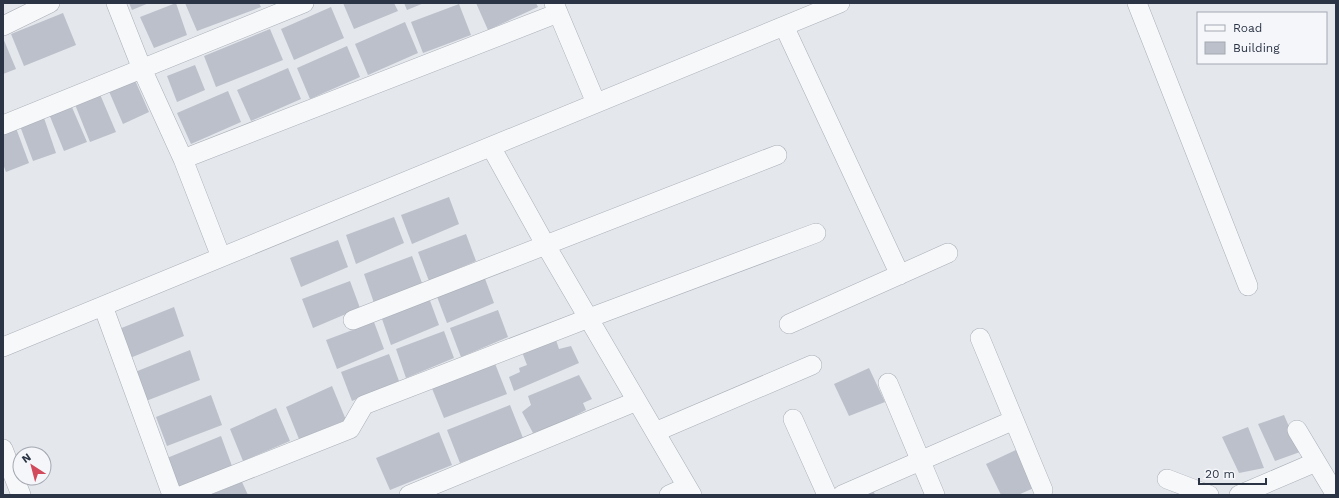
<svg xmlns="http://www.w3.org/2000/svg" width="1339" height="498" viewBox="0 0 1339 498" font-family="'Work Sans',sans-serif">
  <rect width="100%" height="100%" fill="#e4e7ec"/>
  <path fill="#bbc0ca" d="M129,3H149L132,10Z
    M176,3L187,35L154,48L140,17Z
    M185,3H259L261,7L197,31Z
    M343,3H394L398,11L354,29Z
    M404,3H424L407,10Z
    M476,3H536L538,7L488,30Z
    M459,4L471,35L423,53L411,22Z
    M331,7L344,38L294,60L281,29Z
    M63,13L76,45L24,66L11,34Z
    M405,22L418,53L368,75L355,44Z
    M270,29L283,60L216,87L204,56Z
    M3,38L16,69L3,74Z
    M347,46L360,77L310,99L297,68Z
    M195,65L205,90L177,102L167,76Z
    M288,68L301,99L251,121L237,90Z
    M134,78L149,112L123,124L108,89Z
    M228,91L241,122L191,144L177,113Z
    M99,92L116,132L90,142L74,102Z
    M71,105L87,142L64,151L49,114Z
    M44,118L56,153L33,161L20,126Z
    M16,128L29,163L6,172L3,164V133Z
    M449,197L459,224L412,244L401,215Z
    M394,217L404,243L356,264L346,235Z
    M466,234L476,261L429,281L418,252Z
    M338,240L348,267L301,287L290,258Z
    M412,256L422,283L374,303L364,274Z
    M484,276L494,303L447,323L436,294Z
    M350,281L360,308L313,328L302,299Z
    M429,298L439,325L391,345L381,316Z
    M174,307L184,336L130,358L119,329Z
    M498,310L508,337L461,357L450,328Z
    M374,322L384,349L337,369L326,340Z
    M444,331L454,358L406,378L396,349Z
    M555,337L559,349L571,346L579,363L514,391L509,377L520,372L519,368L527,365L522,352Z
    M190,350L200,380L146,401L135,372Z
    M389,354L399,381L352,401L341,372Z
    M494,361L507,394L444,418L431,386Z
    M869,368L885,402L849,416L834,384Z
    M579,375L592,399L583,403L586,410L563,422L533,433L522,412L531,405L528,396Z
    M332,386L346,420L299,439L286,407Z
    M211,395L222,425L167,446L156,417Z
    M510,405L523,438L460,463L447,430Z
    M276,408L290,441L243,461L230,429Z
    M1284,415L1300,452L1275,461L1258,424Z
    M1248,427L1264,468L1239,473L1222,437Z
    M439,432L452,465L390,490L376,458Z
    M221,436L232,466L177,487L167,458Z
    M1020,448L1036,487L1018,495H1001L986,464Z
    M242,482L248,495H210Z
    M872,487L875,495H853Z"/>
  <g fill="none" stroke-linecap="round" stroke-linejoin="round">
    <g stroke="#a9aeb7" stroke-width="20">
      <path id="minor" d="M116,3L142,69L183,159L221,257
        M554,3L596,103
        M1137,3L1248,286
        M3,26L50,3
        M784,26L900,275
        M3,125L304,3
        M491,147L545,244L692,495
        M183,159L558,13
        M103,306L172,495
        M353,320L777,155
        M789,324L948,253
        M980,338L1043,490
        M3,347L840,3
        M888,383L935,495
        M793,419L827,495
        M1297,430L1336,495
        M655,432L812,365
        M3,449L21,495
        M1167,479L1209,495
        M183,495L350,429L364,405L589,318L816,233
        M409,495L637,401
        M669,495L687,487
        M842,495L1014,420
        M1239,495L1316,462"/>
    </g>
    <use href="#minor" stroke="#f7f8fa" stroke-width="19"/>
  </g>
  <rect width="1339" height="498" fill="none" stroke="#2b3445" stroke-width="8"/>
  <rect x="1197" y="12" width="130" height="52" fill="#f4f6f9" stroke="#a4a8b1"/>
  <rect x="1205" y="25" width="20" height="6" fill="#f7f8fa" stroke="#a4a8b1"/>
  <text x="1233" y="32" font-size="12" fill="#2b3445">Road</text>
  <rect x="1205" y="42" width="20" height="12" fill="#bbc0ca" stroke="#a4a8b1"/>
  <text x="1233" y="52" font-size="12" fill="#2b3445">Building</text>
  <g transform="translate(32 466) rotate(324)"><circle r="19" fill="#f4f6f9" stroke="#a4a8b1"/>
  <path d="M0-3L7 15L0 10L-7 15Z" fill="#d1495b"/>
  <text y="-6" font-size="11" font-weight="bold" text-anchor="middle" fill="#2b3445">N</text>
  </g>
  <path d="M1199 478v6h67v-6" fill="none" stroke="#2b3445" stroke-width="2"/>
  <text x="1205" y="478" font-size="12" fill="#2b3445" stroke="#f4f6f9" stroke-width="3" paint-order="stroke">20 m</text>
</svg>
